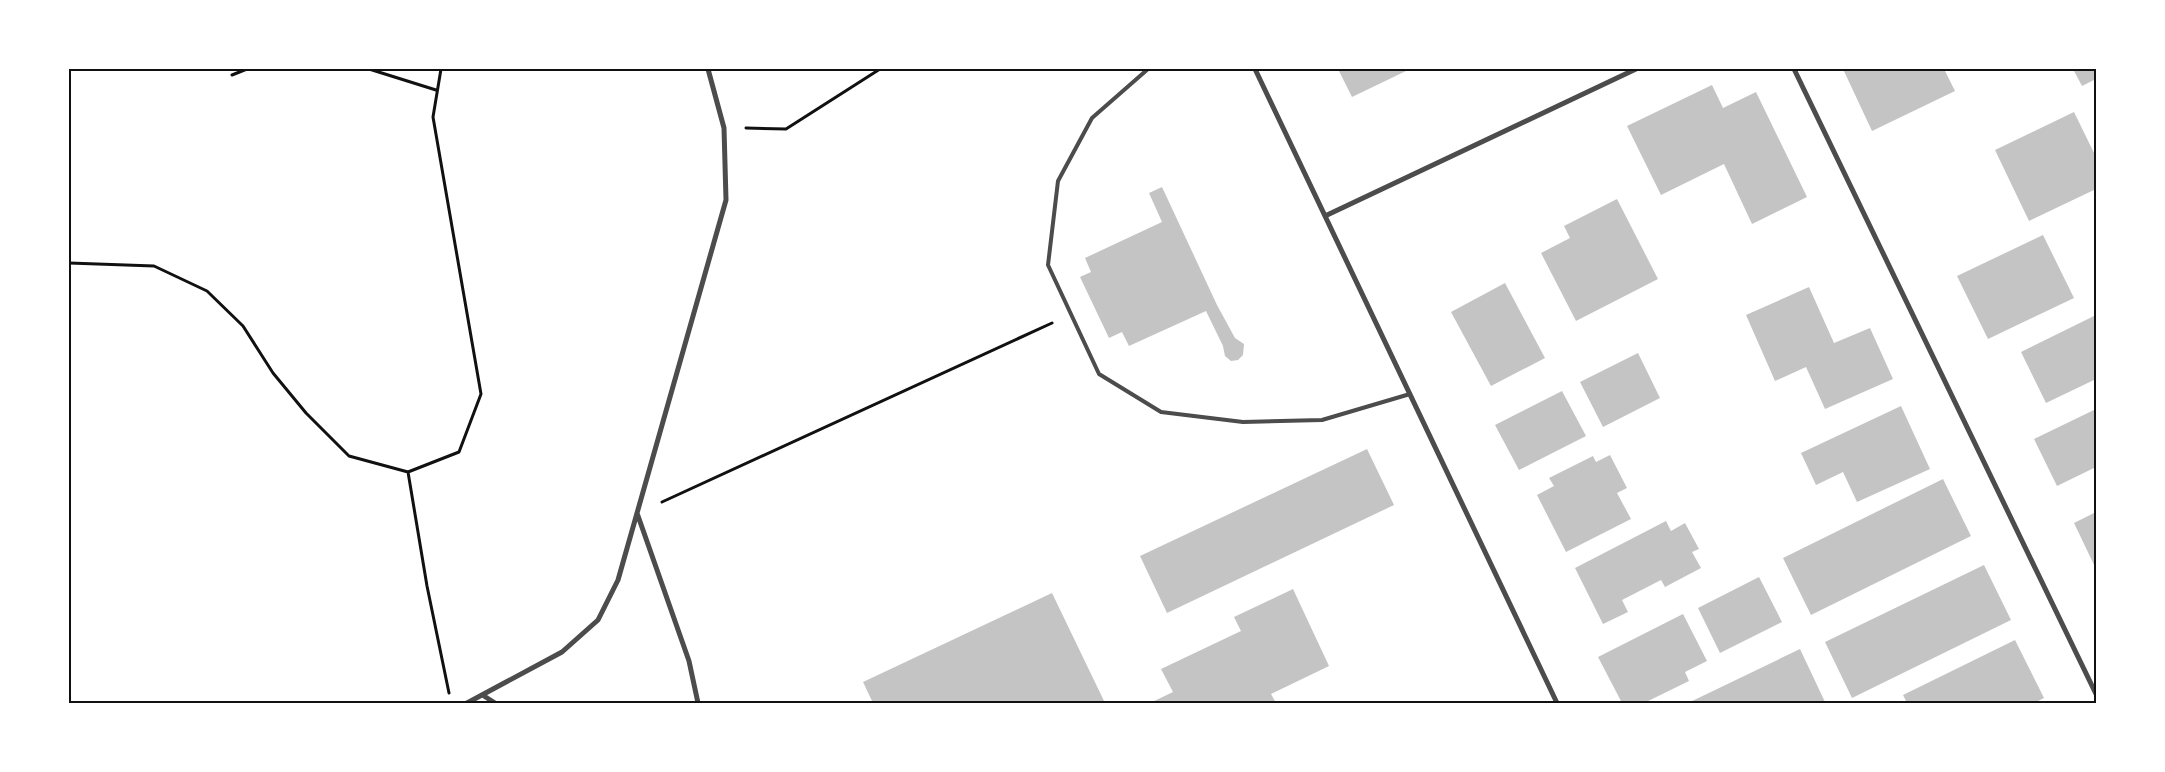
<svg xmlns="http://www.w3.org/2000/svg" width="2165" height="772" viewBox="0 0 2165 772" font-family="'Libre Baskerville',serif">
  <rect width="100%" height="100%" fill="#fff"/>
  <path fill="#c4c4c4" d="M1338,69H1405L1406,71L1352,97Z
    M1843,69H1944L1955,91L1872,131Z
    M2073,69H2096V79L2082,86Z
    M1712,85L1723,108L1756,92L1807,197L1752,224L1724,164L1661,195L1627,126Z
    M2074,112L2096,157V189L2029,221L1995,150Z
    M1162,187L1217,305L1235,338L1244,344L1243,355L1238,360L1231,361L1225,356L1223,346L1206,311L1129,346L1122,332L1109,338L1080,277L1091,272L1085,258L1162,222L1149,193Z
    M1617,199L1658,279L1576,321L1541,253L1570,238L1564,226Z
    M2043,235L2074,298L1988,339L1957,276Z
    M1505,283L1545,358L1491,386L1451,312Z
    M1809,287L1834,343L1870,328L1893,379L1825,409L1806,367L1775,381L1746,315Z
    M2096,315V379L2046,403L2021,352Z
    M1638,353L1660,398L1603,427L1580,382Z
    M1562,391L1586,436L1519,470L1495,425Z
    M1901,406L1930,469L1857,502L1843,472L1816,485L1801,453Z
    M2096,409V467L2057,486L2034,439Z
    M1367,449L1394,505L1167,613L1140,556Z
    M1610,455L1627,488L1617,493L1631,519L1566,552L1537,495L1554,486L1549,478L1593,456L1596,462Z
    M1943,479L1971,536L1811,615L1783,558Z
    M2096,512V569L2074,523Z
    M1666,521L1671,531L1685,523L1699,549L1692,552L1701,568L1665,587L1661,580L1622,600L1628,612L1603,624L1575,568Z
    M1984,565L2011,620L1852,698L1825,642Z
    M1759,577L1782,622L1720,653L1698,608Z
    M1293,589L1329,666L1271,694L1276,703H1150L1173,692L1161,669L1241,631L1234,617Z
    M1052,593L1105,703H873L863,682Z
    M1683,614L1707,661L1685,672L1689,681L1644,703H1622L1598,657Z
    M2015,640L2044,698L2034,703H1907L1903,695Z
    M1800,649L1825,702L1823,703H1688Z"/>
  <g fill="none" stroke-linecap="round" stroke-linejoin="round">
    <path stroke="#111" stroke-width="3" d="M369,69L436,90
      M232,75L247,69
      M746,128L786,129L880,69
      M69,263L154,266L207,291L243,326L273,373L306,413L349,456L408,472L459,452L481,394L433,117L441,69
      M408,472L427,586L449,693
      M662,502L1052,323"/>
    <path stroke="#4c4c4c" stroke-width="4" d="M1148,69L1092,118L1058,181L1048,265L1099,374L1161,412L1243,422L1322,420L1410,394"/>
    <path stroke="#4c4c4c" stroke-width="5" d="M1255,69L1557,703
      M1794,69L2096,694
      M1325,216L1636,69
      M637,513L689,661L698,703
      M484,696L495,703
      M467,703L562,652L598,620L618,580L726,200L724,128L708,69"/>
  </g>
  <rect width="2165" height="772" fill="none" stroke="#ffffff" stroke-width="140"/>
  <rect x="70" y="70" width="2025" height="632" fill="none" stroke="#111" stroke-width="2"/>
</svg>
